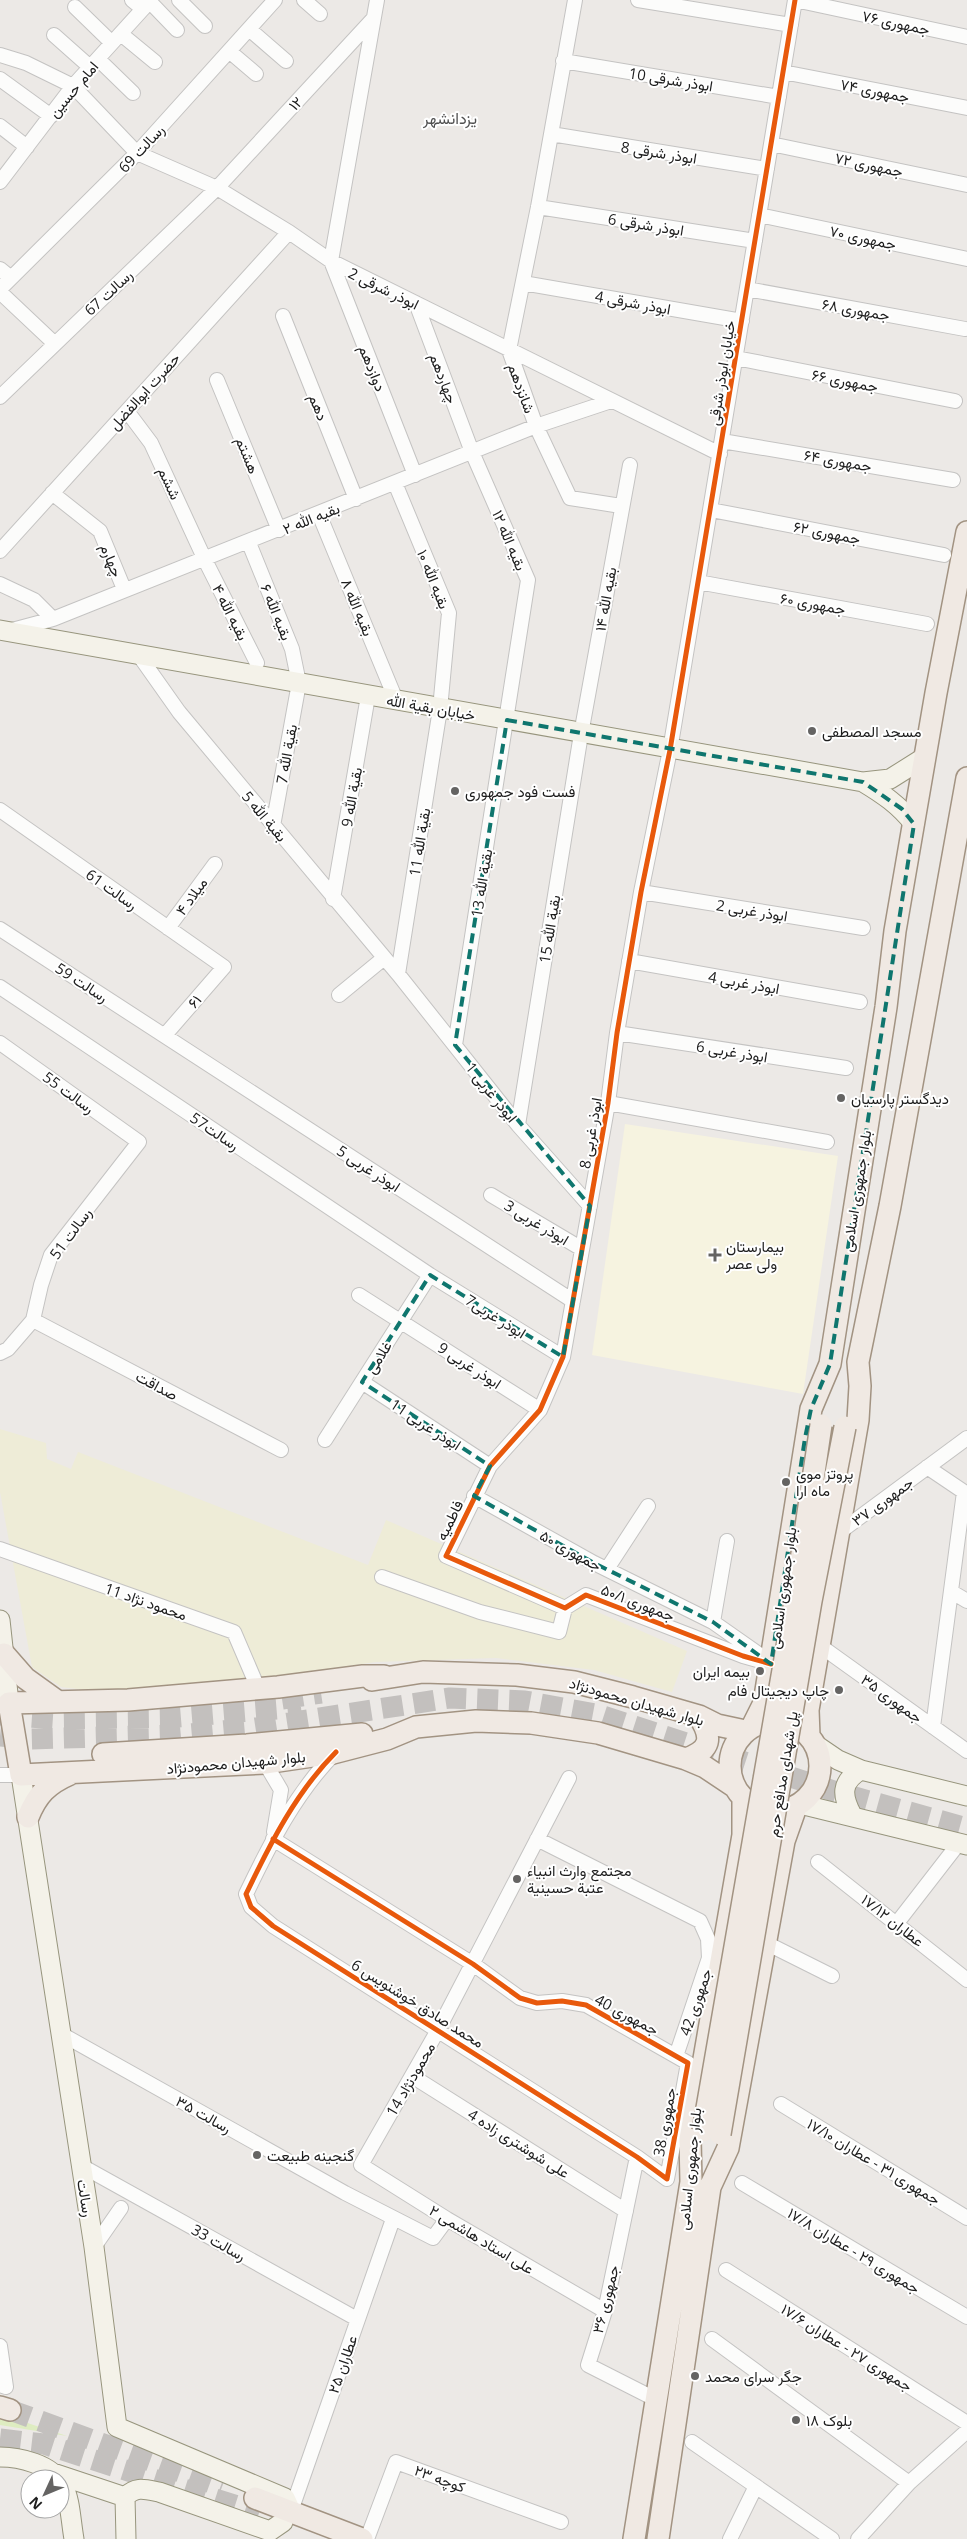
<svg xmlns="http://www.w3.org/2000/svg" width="967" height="2539" viewBox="0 0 967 2539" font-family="'Open Sans',Vazirmatn,sans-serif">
  <rect width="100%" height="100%" fill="#ece9e6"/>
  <path fill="#f6f3e0" d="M625,1124L838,1156L803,1394L592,1355Z"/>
  <path fill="#eeecd7" d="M0,1429L46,1443L47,1459L71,1469L78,1452L368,1565L386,1520L687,1651L672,1692L594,1670L496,1658L376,1662L250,1680L121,1694L61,1687L32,1667L0,1492Z"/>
  <path fill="#deecc1" d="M0,2414L67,2436L0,2425Z"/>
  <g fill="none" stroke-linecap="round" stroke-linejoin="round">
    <path stroke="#c3c0be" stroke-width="21" stroke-dasharray="21 11" stroke-linecap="butt" d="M282,1699L321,1693
      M0,1715L59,1719L178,1717L301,1707
      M0,1736L30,1739L177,1735L255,1728L450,1698L525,1701L600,1715L840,1793L967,1828
      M10,2410L222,2487
      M0,2439L44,2444L259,2513"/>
    <g stroke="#c4c3c2" stroke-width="16">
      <path id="street" d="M132,0L143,9
        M179,0L205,26
        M304,0L320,14
        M377,0L331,261L415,475
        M575,0L538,207L509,350L536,426L570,498L621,506
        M638,0L791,25
        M795,0L967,37
        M150,2L177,30
        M75,7L112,43
        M249,29L286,61
        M121,34L155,62
        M54,35L90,67
        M229,51L256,74
        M0,55L26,63L73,86L137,153L217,188L289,232L331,261L720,454
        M98,59L133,93
        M563,61L779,97
        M783,72L967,108
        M0,79L51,116
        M0,126L27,147
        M551,134L767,169
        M771,144L967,185
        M0,182L73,86L151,0
        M538,207L755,241
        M759,215L967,259
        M0,269L11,278
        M523,283L742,321
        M0,289L137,153L275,0
        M747,289L965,329
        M0,292L54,343
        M416,303L472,452L528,580L455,1045
        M283,316L356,499
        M736,358L955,401
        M217,380L279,530
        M0,397L217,188L373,19
        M127,411L151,443L205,560L257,663
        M722,441L953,480
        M395,483L449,613L440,709L398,974
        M52,493L100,531L124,589
        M711,510L944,555
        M319,514L396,700
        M249,543L292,649L299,683L273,826
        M0,551L289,232
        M698,582L927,624
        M0,584L34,600L53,619
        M12,630L53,619L536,426L611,401
        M138,654L179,712L398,974L518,1125L590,1206
        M0,810L224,967L165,1035
        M641,892L863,928
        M333,899L368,696
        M168,928L215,864
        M0,929L573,1301
        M629,961L860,1002
        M0,987L430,1275L563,1357
        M339,995L384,958
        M617,1033L846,1068
        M0,1043L139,1142L51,1255L41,1285L33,1320L8,1349L0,1353
        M608,1103L827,1142
        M518,1125L581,734L630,465
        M491,1195L582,1249
        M359,1295L540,1410
        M33,1320L281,1450
        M362,1382L490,1466
        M325,1440L430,1275
        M927,1467L967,1494
        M474,1496L594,1563L713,1622L767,1660
        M837,1534L967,1438
        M0,1549L234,1632L258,1688
        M607,1569L648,1506
        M382,1577L480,1612L559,1632L565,1608
        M952,1592L967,1601
        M713,1622L727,1541
        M819,1645L967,1751
        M771,1664L743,1656L586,1595L565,1608L446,1556L490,1466L540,1410L563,1357L608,1103L617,1033L641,892L670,750L795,0
        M933,1727L964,1492
        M265,1763L281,1790L274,1832
        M0,1775H21
        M569,1778L438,2030L361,2165L447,2219L605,2311
        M273,1839L473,1964L520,1998L537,2003L562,2001L586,2005L688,2063L667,2179L637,2157L273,1926L251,1907L246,1894C270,1844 296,1792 336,1752
        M537,1839L700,1921L708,1939L709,1958L676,2056
        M818,1862L967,1980
        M897,1923L959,1843
        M766,1943L832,1976
        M63,2035L345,2193L433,2238L447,2219
        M412,2076L626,2211
        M781,2104L967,2218
        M637,2157L605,2311L588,2365L657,2400
        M80,2165L357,2319
        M742,2183L967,2317
        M94,2247L121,2208
        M726,2270L967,2423
        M712,2339L909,2483
        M0,2346L6,2387L0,2385
        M692,2442L832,2539
        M291,2511L393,2219
        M367,2539L396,2462L561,2522
        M730,2539L756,2486
        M858,2539L909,2483L967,2431"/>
    </g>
    <g stroke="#97957d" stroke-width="21">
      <path id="secondary" d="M0,630L863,782L890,779L925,757
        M863,782C883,794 899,805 914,824
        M0,1620L9,1703
        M813,1743L838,1760L861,1770L967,1796
        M21,1775L94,2247L117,2427L285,2498L291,2511
        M800,1804L967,1845
        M852,1815C842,1796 840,1782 861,1770
        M0,2457C12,2457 23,2459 34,2463C72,2476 68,2504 74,2539
        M56,2474L125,2497
        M126,2539L125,2497C136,2486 144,2489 159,2492L270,2531L283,2522"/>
    </g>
    <g stroke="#a29382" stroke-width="24">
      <path id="primary" d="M4,1654L25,1678L57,1701
        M384,1676H363L278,1687L128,1700L9,1703L21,1775L265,1763L333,1753L387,1739L416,1727L476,1721L531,1723L598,1733L686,1759L705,1767L735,1787
        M372,1680L423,1672L517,1675L574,1682L633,1697L699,1716L717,1725L745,1731
        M730 1766a45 45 0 1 1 90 0a45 45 0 1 1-90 0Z
        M752,1727L764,1703L811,1409L830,1364L886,1007L895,931L936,693L967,532
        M809,1736L808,1710L858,1420L860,1386L858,1362L890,1206L967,778
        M103,1754L247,1745L362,1734
        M686,1759C711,1750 713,1738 699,1716
        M28,1817C37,1795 47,1784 70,1774
        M0,2407L10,2410
        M255,2498L362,2539
        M634,2539L691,2182L690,2139L743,1835V1799
        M658,2539L710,2187L728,2148L784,1841L796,1807"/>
    </g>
    <use href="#street" stroke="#fcfcfb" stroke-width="14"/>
    <use href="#secondary" stroke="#f4f2e9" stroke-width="19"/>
    <use href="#primary" stroke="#f0e9e3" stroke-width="21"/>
    <g stroke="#a29382" stroke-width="24" stroke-linecap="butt">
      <path id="primary-bridge" d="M703,2131L795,1601L821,1425
        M720,2134L811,1601L845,1427"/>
    </g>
    <use href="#primary-bridge" stroke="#f0e9e3" stroke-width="21"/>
    <g stroke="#fff" stroke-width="8">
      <path id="cycleway" d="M771,1664L743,1656L586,1595L565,1608L446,1556L490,1466L540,1410L563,1357L608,1103L617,1033L641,892L670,750L795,0
        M273,1839L473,1964L520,1998L537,2003L562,2001L586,2005L688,2063L667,2179L637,2157L273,1926L251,1907L246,1894C270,1844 296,1792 336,1752"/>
    </g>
    <use href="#cycleway" stroke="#e8590c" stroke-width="5"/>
  </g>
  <path fill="none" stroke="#0f766e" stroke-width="4" stroke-dasharray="10 6" stroke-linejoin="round" d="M507,720L863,782L902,809L914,824L830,1364L811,1409L805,1438L771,1664L713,1622L594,1563L474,1496L490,1466L362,1382L430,1275L563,1357L590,1206L455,1045Z"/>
  <g fill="#656463" stroke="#fff" stroke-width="2">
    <circle cx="812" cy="731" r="5"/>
    <circle cx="455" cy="791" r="5"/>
    <circle cx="841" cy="1098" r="5"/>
    <path d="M712.5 1247.5h5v5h5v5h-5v5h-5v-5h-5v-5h5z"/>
    <circle cx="786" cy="1482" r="5"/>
    <circle cx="760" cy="1671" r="5"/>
    <circle cx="839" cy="1690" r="5"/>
    <circle cx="517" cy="1879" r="5"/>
    <circle cx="257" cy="2155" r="5"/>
    <circle cx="695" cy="2376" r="5"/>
    <circle cx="796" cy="2420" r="5"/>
  </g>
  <g text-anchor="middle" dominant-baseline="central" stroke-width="4" stroke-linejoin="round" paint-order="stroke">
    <g font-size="15" fill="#1d1d1d" stroke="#fff">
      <text transform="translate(896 22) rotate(12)">جمهوری ۷۶</text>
      <text transform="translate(671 79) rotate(9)">ابوذر شرقی 10</text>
      <text transform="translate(73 89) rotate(-50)">امام حسین</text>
      <text transform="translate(875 90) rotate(11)">جمهوری ۷۴</text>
      <text transform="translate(295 103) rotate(-47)">۱۲</text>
      <text transform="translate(141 148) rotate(-47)">رسالت 69</text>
      <text transform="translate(659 152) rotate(9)">ابوذر شرقی 8</text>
      <text transform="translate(869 164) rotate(12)">جمهوری ۷۲</text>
      <text transform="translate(646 224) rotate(9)">ابوذر شرقی 6</text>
      <text transform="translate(863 237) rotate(12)">جمهوری ۷۰</text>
      <text transform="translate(384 288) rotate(26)">ابوذر شرقی 2</text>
      <text transform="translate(108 292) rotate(-43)">رسالت 67</text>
      <text transform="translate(633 302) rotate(10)">ابوذر شرقی 4</text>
      <text transform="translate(856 309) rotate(10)">جمهوری ۶۸</text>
      <text transform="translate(373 368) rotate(68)">دوازدهم</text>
      <text transform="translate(721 373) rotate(-81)">خیابان ابوذر شرقی</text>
      <text transform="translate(444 378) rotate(69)">چهاردهم</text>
      <text transform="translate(845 380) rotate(11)">جمهوری ۶۶</text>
      <text transform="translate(522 388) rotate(70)">شانزدهم</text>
      <text transform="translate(144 391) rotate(-48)">حضرت ابوالفضل</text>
      <text transform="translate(319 407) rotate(68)">دهم</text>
      <text transform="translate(248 455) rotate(68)">هشتم</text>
      <text transform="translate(838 460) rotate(10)">جمهوری ۶۴</text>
      <text transform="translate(170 483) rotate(65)">ششم</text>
      <text transform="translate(311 518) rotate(-22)">بقیه الله ۲</text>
      <text transform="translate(827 532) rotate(11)">جمهوری ۶۲</text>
      <text transform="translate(510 540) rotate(67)">بقیه الله ۱۲</text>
      <text transform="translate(112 560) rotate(67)">چهارم</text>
      <text transform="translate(434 579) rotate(68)">بقیه الله ۱۰</text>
      <text transform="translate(605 599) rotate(-80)">بقیه الله ۱۴</text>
      <text transform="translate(813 603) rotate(10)">جمهوری ۶۰</text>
      <text transform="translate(358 607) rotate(67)">بقیه الله ۸</text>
      <text transform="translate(231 612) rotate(63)">بقیه الله ۴</text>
      <text transform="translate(277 612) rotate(68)">بقیه الله ۶</text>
      <text transform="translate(431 707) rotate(10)">خیابان بقیة الله</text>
      <text transform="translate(286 754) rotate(-80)">بقیة الله 7</text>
      <text transform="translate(351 797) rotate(-80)">بقیة الله 9</text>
      <text transform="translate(265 816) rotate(50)">بقیة الله 5</text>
      <text transform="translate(419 842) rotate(-81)">بقیة الله 11</text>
      <text transform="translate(481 883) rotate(-81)">بقیة الله 13</text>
      <text transform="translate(112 889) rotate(35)">رسالت 61</text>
      <text transform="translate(191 896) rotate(-54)">میلاد ۴</text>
      <text transform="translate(752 910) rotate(9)">ابوذر غربی 2</text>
      <text transform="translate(549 929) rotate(-81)">بقیة الله 15</text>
      <text transform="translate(82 982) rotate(33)">رسالت 59</text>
      <text transform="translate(744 982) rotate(10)">ابوذر غربی 4</text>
      <text transform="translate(194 1001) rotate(-49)">۶۱</text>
      <text transform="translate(732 1051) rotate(9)">ابوذر غربی 6</text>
      <text transform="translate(69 1092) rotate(36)">رسالت 55</text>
      <text transform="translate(492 1092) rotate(51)">ابوذر غربی 1</text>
      <text transform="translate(215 1131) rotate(34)">رسالت57</text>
      <text transform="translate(590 1133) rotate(-80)">ابوذر غربی 8</text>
      <text transform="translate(369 1168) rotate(33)">ابوذر غربی 5</text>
      <text transform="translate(856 1191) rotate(-81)">بلوار جمهوری اسلامی</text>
      <text transform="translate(537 1222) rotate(31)">ابوذر غربی 3</text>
      <text transform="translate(70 1233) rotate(-54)">رسالت 51</text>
      <text transform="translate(496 1316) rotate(32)">ابوذر غربی7</text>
      <text transform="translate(378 1357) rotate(-58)">غلامی</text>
      <text transform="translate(470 1365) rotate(33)">ابوذر غربی 9</text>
      <text transform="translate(157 1385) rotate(28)">صداقت</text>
      <text transform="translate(426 1424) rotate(33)">ابوذر غربی 11</text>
      <text transform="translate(882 1501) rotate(-36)">جمهوری ۳۷</text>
      <text transform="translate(449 1520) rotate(-64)">فاطمیه</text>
      <text transform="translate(571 1550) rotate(29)">جمهوری ۵۰</text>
      <text transform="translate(782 1588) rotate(-82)">بلوار جمهوری اسلامی</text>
      <text transform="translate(146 1601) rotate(19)">محمود نژاد 11</text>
      <text transform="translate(638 1602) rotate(21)">جمهوری ۵۰/۱</text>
      <text transform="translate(892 1698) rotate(36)">جمهوری ۳۵</text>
      <text transform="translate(637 1701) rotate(16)">بلوار شهیدان محمودنژاد</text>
      <text transform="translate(236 1762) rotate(-5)">بلوار شهیدان محمودنژاد</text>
      <text transform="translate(782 1774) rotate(-81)">پل شهدای مدافع حرم</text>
      <text transform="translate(893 1920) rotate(38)">عطاران ۱۷/۱۲</text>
      <text transform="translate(695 2002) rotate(-71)">جمهوری 42</text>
      <text transform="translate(418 2003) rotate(32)">محمد صادق خوشنویس 6</text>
      <text transform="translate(627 2014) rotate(28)">جمهوری 40</text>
      <text transform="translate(410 2079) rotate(-60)">محمودنژاد 14</text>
      <text transform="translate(204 2114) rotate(29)">رسالت ۳۵</text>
      <text transform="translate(664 2122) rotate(-80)">جمهوری 38</text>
      <text transform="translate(519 2143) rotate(32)">علی شوشتری زاده 4</text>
      <text transform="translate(874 2161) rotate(31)">جمهوری ۳۱ - عطاران ۱۷/۱۰</text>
      <text transform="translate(689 2169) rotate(-84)">بلوار جمهوری اسلامی</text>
      <text transform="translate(86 2198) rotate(81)">رسالت</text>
      <text transform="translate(482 2239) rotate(31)">علی استاد هاشمی ۲</text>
      <text transform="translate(219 2242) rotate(29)">رسالت 33</text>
      <text transform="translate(854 2250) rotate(31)">جمهوری ۲۹ - عطاران ۱۷/۸</text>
      <text transform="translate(605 2299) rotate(-76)">جمهوری ۳۶</text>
      <text transform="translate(847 2347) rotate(32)">جمهوری ۲۷ - عطاران ۱۷/۶</text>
      <text transform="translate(342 2364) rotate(-71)">عطاران ۲۵</text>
      <text transform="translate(440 2478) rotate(20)">کوچه ۲۳</text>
    </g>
    <g font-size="15" fill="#1d1d1d" stroke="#fff" text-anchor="start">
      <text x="822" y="731">مسجد المصطفی</text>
      <text x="465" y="791">فست فود جمهوری</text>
      <text x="851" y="1098">دیدگستر پارسیان</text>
      <text x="726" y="1246">بیمارستان<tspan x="726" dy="17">ولی عصر</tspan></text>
      <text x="796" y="1473">پروتز موی<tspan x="796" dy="17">ماه ارا</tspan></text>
      <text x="750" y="1671" text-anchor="end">بیمه ایران</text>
      <text x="829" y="1690" text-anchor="end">چاپ دیجیتال فام</text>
      <text x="527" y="1870">مجتمع وارث انبياء<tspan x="527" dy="17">عتبة حسينية</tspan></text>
      <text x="267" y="2155">گنجینه طبیعت</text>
      <text x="705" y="2376">جگر سرای محمد</text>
      <text x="806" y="2420">بلوک ۱۸</text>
    </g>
    <g font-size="16" fill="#505050" stroke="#fff">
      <text x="450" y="118">یزدانشهر</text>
    </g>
  </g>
  <g transform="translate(45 2494) rotate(226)"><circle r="24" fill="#ffffff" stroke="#a5a5a5"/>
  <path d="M0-4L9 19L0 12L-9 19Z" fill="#656463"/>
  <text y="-8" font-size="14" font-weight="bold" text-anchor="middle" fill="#1d1d1d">N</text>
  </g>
</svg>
